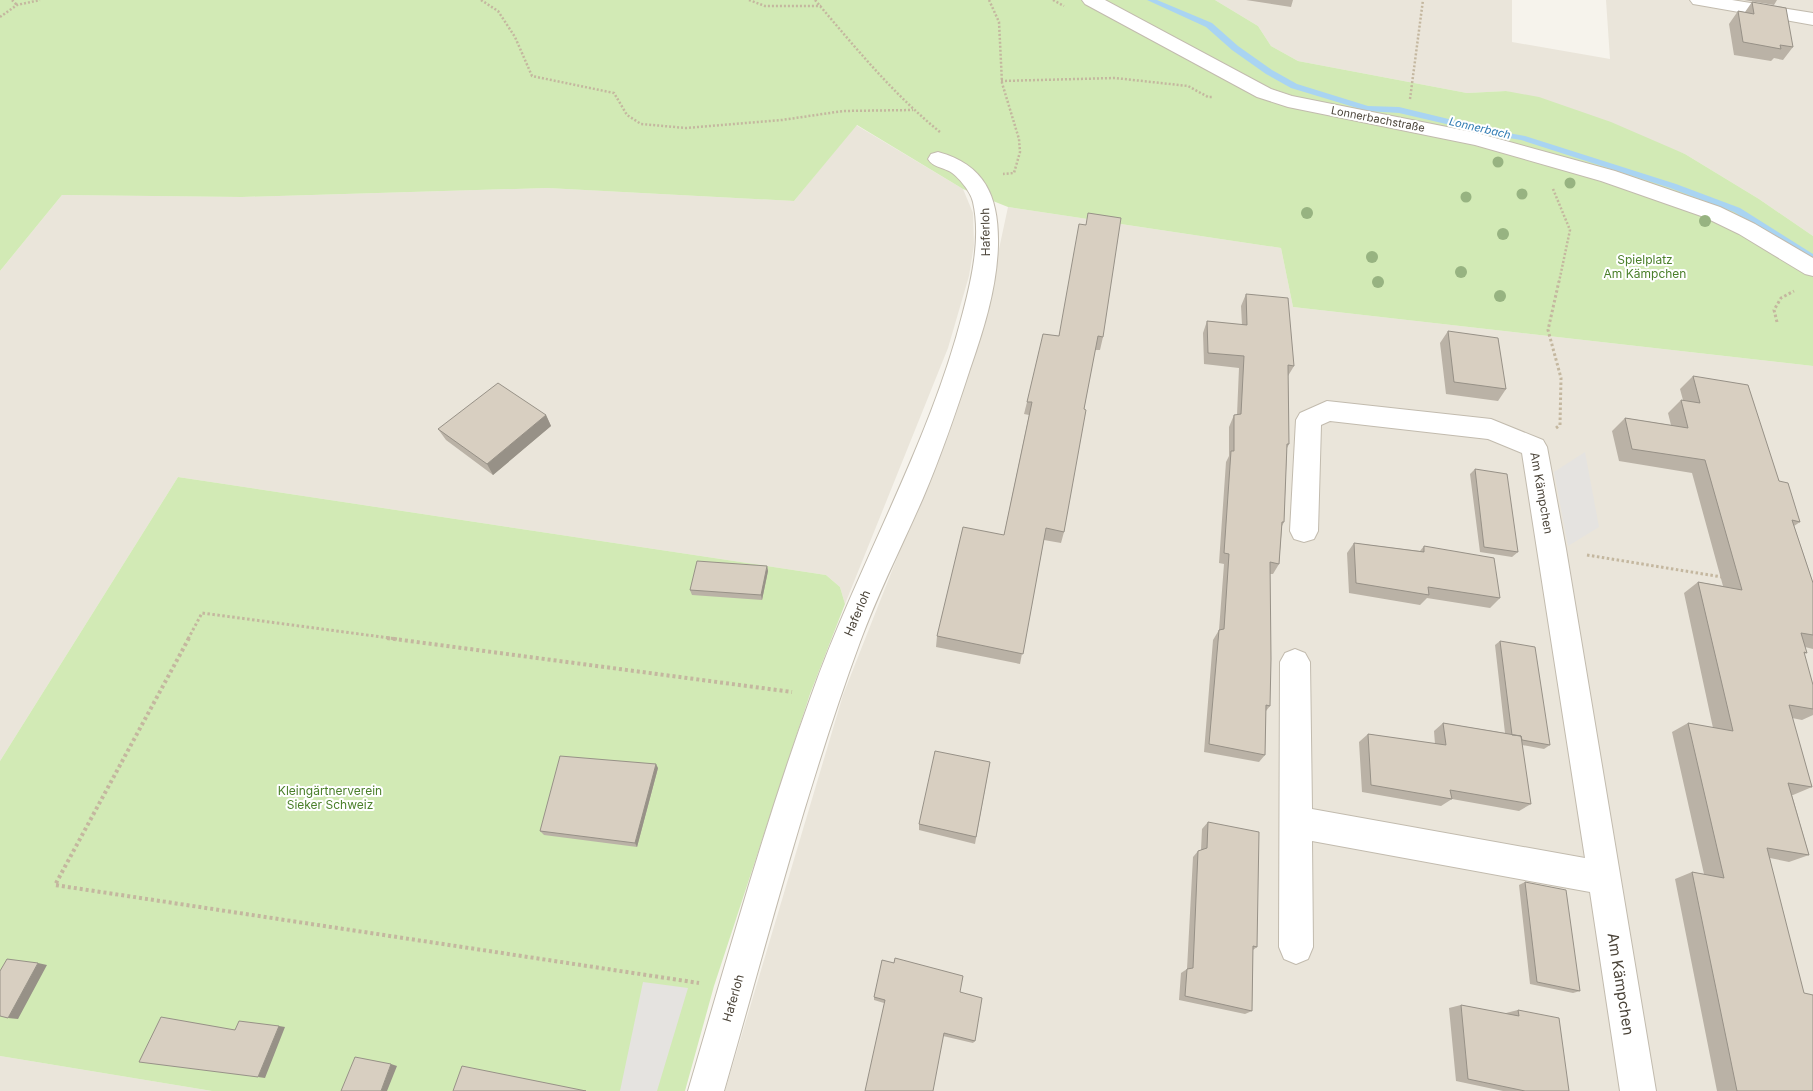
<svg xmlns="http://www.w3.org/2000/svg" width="1813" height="1091" viewBox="0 0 1813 1091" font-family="Inter,sans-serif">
  <rect width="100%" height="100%" fill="#f6f3ec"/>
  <path fill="#eae5da" d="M1215,0H1512V42L1610,59L1606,0H1813V236L1759,199L1685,154L1506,91L1467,93L1298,61L1271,46L1258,26Z
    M856,125L963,189L973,213L974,245L969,276L948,348L845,604L840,587L826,575L178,477L0,761V271L62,195L242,197L547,188L794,201Z
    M1008,207L1281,248L1293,307L1813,366V1091H725L843,695L923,492L981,333Z
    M0,1056L212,1091H0Z"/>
  <path fill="#d2eab5" d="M0,0H1215L1258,26L1271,46L1298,61L1467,93L1506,91L1539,97L1611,122L1685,154L1759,199L1813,236V366L1293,307L1281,248L1008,207L963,189L857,125L794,201L547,188L242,197L62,195L0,271Z
    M178,477L826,575L840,587L845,604L810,694L714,986L685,1091H212L0,1056V761Z"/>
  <path fill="#e5e3e0" d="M1585,452L1599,527L1568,546L1554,472Z
    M643,982L688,988L657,1091H620Z"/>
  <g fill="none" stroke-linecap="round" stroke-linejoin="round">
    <path fill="#a9d4f2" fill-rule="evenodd" d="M1147,0H1157L1212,23L1238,46L1272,70L1297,84L1368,106L1399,107L1465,123L1469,126L1525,136L1676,184L1740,208L1813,254V261L1734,212L1670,188L1521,140L1467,131L1459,127L1399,113L1367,111L1291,88L1266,74L1232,50L1206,27Z"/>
    <g stroke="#c2bbae" stroke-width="2">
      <path id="minor" d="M1082,0H1105L1271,89L1292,96L1477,133L1615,171L1720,207L1755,224L1813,258V276L1805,274L1739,234L1704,217L1601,181L1475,145L1288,107L1257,97L1085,4Z
        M1690,0H1732L1813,13V25L1699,5L1693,4Z
        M938,152C986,165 999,198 998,245C997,287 984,329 970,369C956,412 941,456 923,498C902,546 878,593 860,642C806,789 767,941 724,1091H688C727,959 764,826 811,696C857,566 929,446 963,312C972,278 981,237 973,202C971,192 958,176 949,171C941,167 933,167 928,159L931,154Z
        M1327,401L1491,419L1543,440L1547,447L1566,549L1656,1091H1620L1590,892L1312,841L1313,947L1308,959L1296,964L1284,959L1279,947L1280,662L1285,653L1295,649L1305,653L1310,662L1312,809L1585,858L1522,453L1488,439L1330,421L1321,425L1318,531L1314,539L1304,542L1294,539L1290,531L1296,420L1300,413Z"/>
    </g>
    <path stroke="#c4b79f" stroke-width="2.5" stroke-dasharray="2 2" stroke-linecap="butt" d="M12,0L17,5
      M481,0L498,11L515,37L532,76L614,93L627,115L641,124L686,128L782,120L843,111L913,110
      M749,0L765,6H821
      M815,0C855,47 892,93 940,132
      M989,0L999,22L1002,83L1019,139L1020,152L1014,173L1003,174
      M1053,0L1064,6
      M0,17L17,5L40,0
      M1001,81L1115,78L1188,86L1208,97H1212
      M1410,99L1423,0
      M1553,189L1570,230L1559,282"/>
    <path stroke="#c4b79f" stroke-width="3" stroke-dasharray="2.5 2.5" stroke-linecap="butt" d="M1777,322L1774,310L1781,298L1794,291
      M1556,428L1560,425L1561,378L1548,330L1559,281
      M1587,555L1722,577
      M188,639L202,613L397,639"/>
    <path stroke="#c4b79f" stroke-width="4" stroke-dasharray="3 3" stroke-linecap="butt" d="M189,638L55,885L699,983
      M387,638L792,692"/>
    <use href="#minor" fill="#fff" fill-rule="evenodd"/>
  </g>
  <g fill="#97b381">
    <circle cx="1498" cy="162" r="5.5"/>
    <circle cx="1570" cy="183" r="5.5"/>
    <circle cx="1522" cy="194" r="5.5"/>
    <circle cx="1466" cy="197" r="5.5"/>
    <circle cx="1307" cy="213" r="6"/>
    <circle cx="1705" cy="221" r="6"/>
    <circle cx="1503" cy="234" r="6"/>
    <circle cx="1372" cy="257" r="6"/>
    <circle cx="1461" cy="272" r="6"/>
    <circle cx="1378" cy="282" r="6"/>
    <circle cx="1500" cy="296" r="6"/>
  </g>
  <path fill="#bab2a6" d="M1246,0H1293L1291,7Z
    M1744,0H1777L1774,5Z
    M1752,2L1793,47L1783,60L1774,58L1771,61L1734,55L1729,24L1738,11L1745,12Z
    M1086,225L1103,337L1100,350H1095L1084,409L1064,532L1061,543L1044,540L1020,664L936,647L937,636L1004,535L1029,415L1024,414L1027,402L1059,336Z
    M1246,294L1294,366L1288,376L1289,444L1287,448L1284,522L1282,526L1279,564L1273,574H1270V706L1266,711L1265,755L1259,762L1204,752L1213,640L1219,630L1224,564L1219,563L1226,462L1229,456V427L1234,415H1237L1239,368L1204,364L1203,333L1207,321L1242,325L1241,306Z
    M1448,331L1506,389L1498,401L1446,394L1440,343Z
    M1693,376L1779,481L1800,522L1794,526L1813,583V649L1805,647L1807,653L1804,654L1813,685V715L1802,720L1792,718L1812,787L1793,795H1792L1809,855L1789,862L1770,858L1813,1091H1717L1675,879L1692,872L1704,874L1672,732L1688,723L1713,728L1684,593L1698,582L1723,586L1692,473L1619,461L1612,431L1625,418L1671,425L1668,413L1681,400H1683L1680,389Z
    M546,415L551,426L493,475L446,440L438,429Z
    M1475,469L1518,552L1512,557L1480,552L1470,474Z
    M1354,543L1420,551L1424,546L1500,598L1490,608L1427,598L1420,605L1349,593L1347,553Z
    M767,566L768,571L762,600L692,595L690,590Z
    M1500,641L1550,745L1544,749L1522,745L1531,804L1519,811L1452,799L1441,806L1362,792L1359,742L1368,734L1435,744L1434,731L1443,723L1505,733L1495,645Z
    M990,762L975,844L919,830V824Z
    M658,768L637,847L544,835L540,831Z
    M1208,822L1257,947L1253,950L1252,1011L1245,1014L1179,1000L1181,973L1187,969L1193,857L1198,851L1201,850L1202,829Z
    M1525,882L1580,991L1573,993L1530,984L1519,885Z
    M960,992L975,1041L973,1043L943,1036L884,1003L874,1000V997Z
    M1461,1005L1506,1014V1013L1518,1010L1569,1091H1503L1456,1081L1449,1008Z"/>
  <path fill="#979187" d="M546,415L551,426L493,475L487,464Z
    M767,566L768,571L762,600L761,595Z
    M656,764L658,768L637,847L635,843Z
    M38,963L47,965L18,1019L8,1018Z
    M279,1026L285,1027L265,1078L258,1077Z
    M391,1064L397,1066L387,1091H381Z"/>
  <path fill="#d8cfc1" stroke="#979187" d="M1752,2L1786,8L1793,47L1780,45L1781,49L1743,42L1738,11L1754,14Z
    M1088,213L1121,218L1103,337L1098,336L1084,409L1086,410L1064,532L1046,528L1023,654L937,636L963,527L1004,535L1032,402H1027L1043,334L1059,336L1079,224L1086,225Z
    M1246,294L1288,298L1294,366L1288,365L1289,444H1287L1284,522H1282L1279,564L1270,562L1271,659L1270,706L1266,705L1265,755L1209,744L1219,630L1224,629L1229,554L1224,553L1231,451H1234V415L1241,414L1244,356L1208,353L1207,321L1247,325Z
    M1448,331L1498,338L1506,389L1454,382Z
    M1693,376L1748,385L1779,481L1788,483L1800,522L1792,520L1813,583V635L1801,633L1807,653L1804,652L1813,685V709L1789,705L1812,787L1788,783L1809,855L1767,848L1804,993L1813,995V1091H1737L1692,872L1724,878L1688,723L1733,731L1698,582L1742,590L1705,460L1632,449L1625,418L1688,428L1681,400L1700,403Z
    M498,383L546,415L487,464L438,429Z
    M1475,469L1507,474L1518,552L1484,547Z
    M1354,543L1424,552V546L1494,558L1500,598L1428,587L1429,595L1356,583Z
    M697,561L767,566L761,595L690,590Z
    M1500,641L1535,647L1550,745L1522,740L1521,736L1512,735Z
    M1443,723L1521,736L1531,804L1450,790L1452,799L1371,785L1368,734L1446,745Z
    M935,751L990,762L976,837L919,824Z
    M560,756L656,764L635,843L540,831Z
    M1208,822L1259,832L1257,947L1253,946L1252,1011L1185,996L1187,969L1193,968L1198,851L1207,848Z
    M1525,882L1566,890L1580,991L1537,982Z
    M895,958L963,976L960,992L982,998L975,1041L944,1033L933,1091H865L885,1000L874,997L882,960L894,963Z
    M7,959L38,963L8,1018L0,1016V971Z
    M1461,1005L1519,1016L1518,1010L1559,1018L1569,1091H1525L1468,1079Z
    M161,1017L235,1030L239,1021L279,1026L258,1077L139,1062Z
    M355,1057L391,1064L381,1091H341Z
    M462,1066L586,1091H453Z"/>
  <g text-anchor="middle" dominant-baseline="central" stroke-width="4" stroke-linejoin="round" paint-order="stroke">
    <g font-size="11" fill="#4b4439" stroke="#fff">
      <text transform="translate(1378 119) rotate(11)">Lonnerbachstraße</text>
    </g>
    <g font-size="11" font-style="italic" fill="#2e7ab2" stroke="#fff">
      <text transform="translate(1480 128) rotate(13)">Lonnerbach</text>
    </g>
    <g font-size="12" fill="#4b4439" stroke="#fff">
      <text transform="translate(985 232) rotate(-91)">Haferloh</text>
      <text transform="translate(1542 493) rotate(80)">Am Kämpchen</text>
      <text transform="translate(857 613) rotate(-67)">Haferloh</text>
      <text transform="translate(733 998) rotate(-74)">Haferloh</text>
    </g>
    <g font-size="12" fill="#4a7f2a" stroke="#fff">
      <text x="1645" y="259">Spielplatz<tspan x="1645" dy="14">Am Kämpchen</tspan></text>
      <text x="330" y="790">Kleingärtnerverein<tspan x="330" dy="14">Sieker Schweiz</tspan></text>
    </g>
    <g font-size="15" fill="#4b4439" stroke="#fff">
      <text transform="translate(1621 984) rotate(81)">Am Kämpchen</text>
    </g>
  </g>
</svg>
